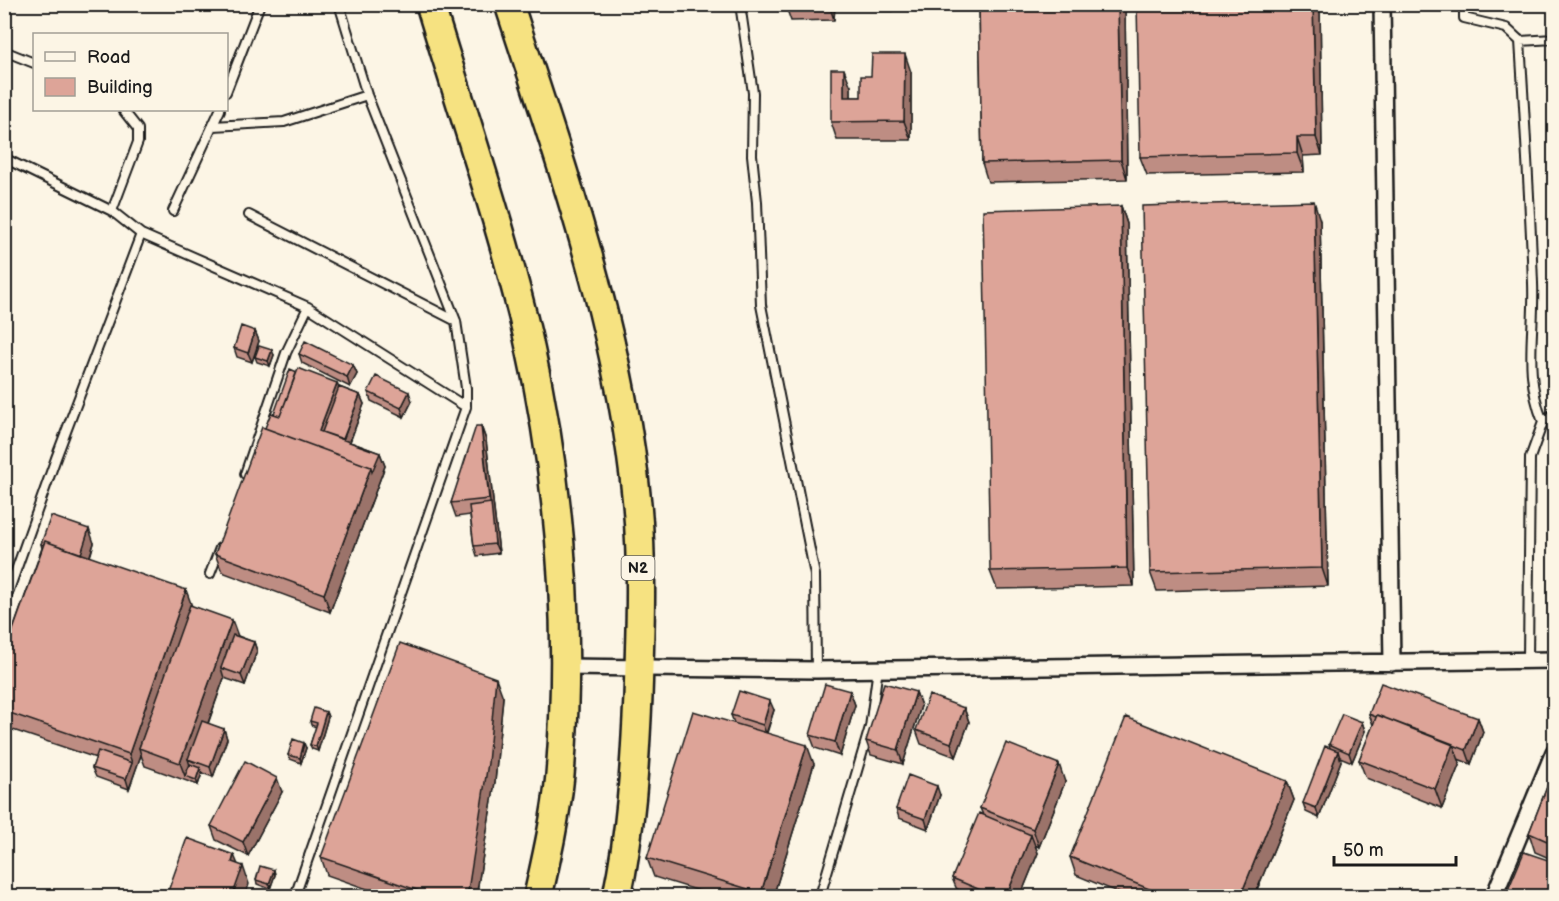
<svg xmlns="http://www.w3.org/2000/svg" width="1559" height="901" viewBox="0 0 1559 901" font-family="'Balsamiq Sans',sans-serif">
  <rect width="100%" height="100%" fill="#fcf5e5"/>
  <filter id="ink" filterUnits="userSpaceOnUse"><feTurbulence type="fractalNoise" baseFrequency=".0167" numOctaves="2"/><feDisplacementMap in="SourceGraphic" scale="12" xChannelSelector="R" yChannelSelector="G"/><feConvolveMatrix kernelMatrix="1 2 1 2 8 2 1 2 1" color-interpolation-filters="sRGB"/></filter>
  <g filter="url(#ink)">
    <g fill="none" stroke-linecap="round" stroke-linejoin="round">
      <g stroke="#1c1c1c" stroke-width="12">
        <path id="lane" d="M740,4L753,93L752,155L757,202L761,305L815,575L816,670
          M1464,4V18L1506,28L1520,41L1554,39
          M1520,41C1525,121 1530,202 1533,283C1535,335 1523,371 1543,422L1554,413
          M4,51L34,63
          M226,92L260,4
          M213,126L284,122L367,95
          M4,158L112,211L141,234L308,307L466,407
          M112,211L138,142V129L123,110
          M173,211L220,110
          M249,215L456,321
          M245,474L286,353L308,307
          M210,574L220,548
          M4,604L56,458L141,234
          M1528,660L1530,458L1543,422
          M295,896L466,407V388L456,321L367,95L339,4
          M820,896L870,727L878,668"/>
      </g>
      <g stroke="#1c1c1c" stroke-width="20">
        <path id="street" d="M1382,4L1392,663
          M565,667L816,670L1554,660
          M1494,896L1554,752"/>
      </g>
      <g stroke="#1c1c1c" stroke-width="32">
        <path id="highway" d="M430,4C463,115 502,225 528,338C560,480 572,630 560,775C556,816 547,856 538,896
          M509,4C562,168 621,332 637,504C643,566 640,635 638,697C635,764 631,830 617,896"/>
      </g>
      <use href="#lane" stroke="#fcf5e5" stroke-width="8"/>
      <use href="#street" stroke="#fcf5e5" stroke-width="15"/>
      <use href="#highway" stroke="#f6e281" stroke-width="27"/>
    </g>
    <path fill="#be8d83" stroke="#1c1c1c" stroke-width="1.5" d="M785,4H835L834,20L791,21Z
      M876,4H893V11H878Z
      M979,4H1125L1127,179L988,182L982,163Z
      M1320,4L1322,155L1303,156L1304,172L1147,175L1140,157Z
      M911,72V140H837L831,122L851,87V97H861L871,76Z
      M1121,206L1127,224L1134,586L997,589L990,571Z
      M1320,220L1328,586L1157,591L1150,572Z
      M255,331L259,341L252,362L237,357L234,348Z
      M299,354L353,365L357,374L350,387L302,363Z
      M274,355L270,366L257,362L255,357Z
      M339,387L360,395L364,404L350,442L380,453L385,466L330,612L222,572L215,554L265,428L274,414Z
      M368,392L412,401L404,417L371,401Z
      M481,426L486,440L499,553L477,556L474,546L470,515L456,517L451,503Z
      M94,543L90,557L192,606L238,636L254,642L257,651L245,685L224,678L208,724L224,729L227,739L213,777L202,773L198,785L145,766L141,755L129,789L96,777L92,768L96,758L4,727V655L42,548L41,544Z
      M850,691L855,705L840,756L815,748L810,735Z
      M916,692L921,706L903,764L871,755L866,741Z
      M503,697L495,782L476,897H390L327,875L321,857Z
      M964,708L969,722L956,757L921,744L916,730Z
      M774,710L767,733L814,764L773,897H719L654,877L647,858L734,723L731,715Z
      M326,712L328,717L318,751L312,749L310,745L316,727L311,725L310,721Z
      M1369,714L1478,718L1483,732L1471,764L1458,759L1460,763L1442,808L1366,778L1359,760L1373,725Z
      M1362,722L1365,731L1352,762L1340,757L1341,761L1319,818L1306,812L1303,803L1330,748L1329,744Z
      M306,748L301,763L290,759L288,755Z
      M1554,769V860L1535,852L1529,833Z
      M1287,781L1294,800L1254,897H1129L1076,875L1070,857Z
      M1065,782L1039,847L1035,845L1038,853L1020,897H955L957,890L952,878L983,815L980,808Z
      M282,792L248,856L216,840L211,826Z
      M940,795L928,829L899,818L896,809Z
      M274,870L275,875L270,889L257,884L256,880Z"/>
    <path fill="#9b736a" stroke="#1c1c1c" stroke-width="1.5" d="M829,4H835L834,20Z
      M1118,4H1125L1127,179L1121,160Z
      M1313,4H1320L1322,155L1316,137Z
      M905,54L911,72V140L904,121Z
      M844,69L851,87V115L844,97Z
      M1297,137L1303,156L1304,172L1297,153Z
      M1314,201L1320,220L1328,586L1322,568Z
      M1121,206L1127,224L1134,586L1127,568Z
      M255,331L259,341L252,362L248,353Z
      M272,350L274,355L270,366L268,361Z
      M353,365L357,374L350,387L347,377Z
      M337,383L342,397L327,437L319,431Z
      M409,392L412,401L404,417L401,408Z
      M360,395L364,404L346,452L342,443Z
      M481,426L486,440L499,553L495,544Z
      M380,453L385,466L330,612L324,594L371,467Z
      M89,529L94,543L85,571L79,557Z
      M186,590L193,609L139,748L141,755L129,789L126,779L132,763L129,754Z
      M232,620L239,639L221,668L224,678L194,762L188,759L191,769L185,776L180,763Z
      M254,642L257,651L245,685L241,675Z
      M496,678L503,697L495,782L476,897H467Z
      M850,691L855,705L840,756L835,742Z
      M916,692L921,706L903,764L898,750Z
      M770,701L774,710L766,734L763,725Z
      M964,708L969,722L956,757L951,743Z
      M326,712L328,717L318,751L316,746Z
      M1478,718L1483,732L1471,764L1466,750Z
      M1362,722L1365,731L1352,762L1349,753Z
      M224,729L227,739L213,777L210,767Z
      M304,743L306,748L301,763L300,758Z
      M1453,744L1460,763L1442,808L1435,789Z
      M807,745L814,764L773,897H763L761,893Z
      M1338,751L1341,761L1319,818L1316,808Z
      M1059,764L1065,782L1039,847L1033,829Z
      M200,768L202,773L198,785L196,780Z
      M277,778L282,792L248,856L243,842Z
      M1287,781L1294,800L1254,897H1240Z
      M937,786L940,795L928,829L925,819Z
      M1031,835L1038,853L1020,897H1006Z
      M234,855L241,872L243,866L249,884L245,897H232V862Z
      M274,870L275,875L270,889L269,884Z"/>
    <path fill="#dda498" stroke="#1c1c1c" stroke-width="1.5" d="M979,4H1118L1121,160L982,163Z
      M1137,4H1313L1316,137H1297V153L1140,157Z
      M872,54H905L904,121L831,122V69H844V97H861V76H871Z
      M1314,201L1322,568L1150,572L1142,206Z
      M1121,206L1127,568L990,571L983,210Z
      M241,326L255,331L248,353L234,348Z
      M305,341L353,365L347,377L299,354Z
      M259,346L272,350L268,361L255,357Z
      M298,368L337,383L319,431L380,453L372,472L371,467L265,428L271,413L280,416Z
      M290,369L297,372L280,416L274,414Z
      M376,376L409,392L401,408L368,392Z
      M339,387L360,395L343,439L322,432Z
      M476,426H481L489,499L451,503Z
      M262,427L371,467L324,594L215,554Z
      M491,503L495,544L474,546L469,506Z
      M51,516L89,529L81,554L45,541L43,545L41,544Z
      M45,541L186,590L129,754L4,711V655Z
      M190,605L232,620L180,763L139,748Z
      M233,635L254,642L241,675L221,668Z
      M400,643L496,678L488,763L467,897H437L321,857Z
      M884,683L916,692L898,750L866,741Z
      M1381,683L1478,718L1466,750L1377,715L1376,717L1369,714Z
      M825,684L850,691L835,742L810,735Z
      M739,691L770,701L763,725L731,715Z
      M929,695L964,708L951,743L916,730Z
      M314,708L326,712L316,746L310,745L317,723L310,721Z
      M693,711L807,745L761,893L647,858Z
      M1342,714L1362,722L1349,753L1329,744Z
      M1377,715L1453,744L1435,789L1359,760Z
      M1126,717L1287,781L1240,897H1169L1070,857Z
      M202,721L224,729L210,767L188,759Z
      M293,739L304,743L300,758L288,755Z
      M1006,743L1059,764L1033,829L980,808Z
      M1325,746L1338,751L1316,808L1303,803Z
      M98,751L132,763L126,779L92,768Z
      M245,761L277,778L243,842L211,826Z
      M190,764L200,768L196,780L185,776Z
      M1554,769V844L1529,833Z
      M908,775L937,786L925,819L896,809Z
      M979,813L1031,835L1006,897H997L952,878Z
      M187,838L234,855L232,862L243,866L232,897H166Z
      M1524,852L1554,862V897H1505Z
      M260,866L274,870L269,884L256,880Z
      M957,889L978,897H954Z"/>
  </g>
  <g text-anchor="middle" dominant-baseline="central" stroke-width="4.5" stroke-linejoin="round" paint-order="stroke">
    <rect fill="#fcf5e5" stroke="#5f5d58" stroke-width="1.5" x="621.5" y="556" width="33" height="24" rx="4.5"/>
    <g font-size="15" font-weight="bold" fill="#1c1c1c">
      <text x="638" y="568">N2</text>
    </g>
  </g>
  <rect width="1559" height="901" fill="none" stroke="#fcf5e5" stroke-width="24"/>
  <rect x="12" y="12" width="1535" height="877" fill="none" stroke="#1c1c1c" stroke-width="2" filter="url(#ink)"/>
  <rect x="33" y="33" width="195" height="78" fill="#fcf5e5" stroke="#a29e95" stroke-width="1.5"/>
  <rect x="45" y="52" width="30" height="9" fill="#fcf5e5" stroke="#a29e95" stroke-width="1.5"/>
  <text x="87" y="63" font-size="18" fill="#1c1c1c">Road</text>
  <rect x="45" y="78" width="30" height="18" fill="#dda498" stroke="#a29e95" stroke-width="1.5"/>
  <text x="87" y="93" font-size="18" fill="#1c1c1c">Building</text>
  <path d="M1334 856v9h122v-9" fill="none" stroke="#1c1c1c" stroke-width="3"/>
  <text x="1343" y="856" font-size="18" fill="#1c1c1c" stroke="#fcf5e5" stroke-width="4.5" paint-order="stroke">50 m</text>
</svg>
